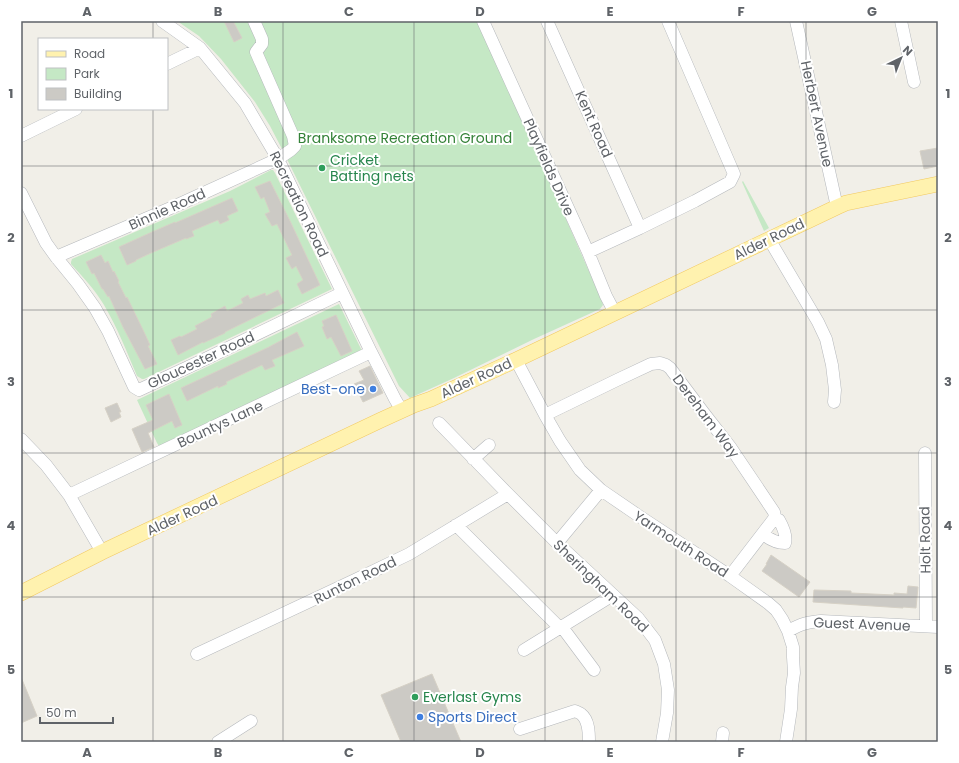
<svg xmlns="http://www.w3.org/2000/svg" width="959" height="763" viewBox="0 0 959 763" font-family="Poppins,sans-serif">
  <rect width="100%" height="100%" fill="#f1efe8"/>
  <path fill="#c5e8c5" d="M177,21H479L602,301L603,305L600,309L534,339L454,378L410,398L399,386L282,149L270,126L255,102L221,59L199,36Z
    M271,170H273L275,173L332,289L144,379H142L137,376C127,352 117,327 104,305C95,290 83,277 71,264V262L72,259L230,191Z
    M743,181L769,228L764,231L742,182Z
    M339,304L363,353L159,446L157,443L137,400Z"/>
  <path fill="#cccac5" stroke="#d6d1c6" d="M224,21H233L242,38L234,42Z
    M938,148V166L924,169L920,151Z
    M270,181L291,223L320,285L302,294L297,284L303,280L296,266L292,269L286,258L292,255L277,224L272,226L265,214L270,212L264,197L261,199L255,187Z
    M232,198L238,211L227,216L229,220L220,224L218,220L206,225L192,231L194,236L186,239V238L151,253L136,260V261L127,265L119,247L152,232L175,222V223Z
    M101,255L105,263L108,261L113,272L114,271L119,281L118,282L126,298L127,297L144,332L150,345L148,346L157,364L145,369L123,327L109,296L108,297L103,289H102L94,273L92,274L86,262Z
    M278,290L284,303L225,332V333L203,343V342L178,355L171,340L180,336L181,337L197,329L195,326L212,317L211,314L225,306L227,311L243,303L241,299L248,295L250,299L265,293L266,296Z
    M336,315L352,351L341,356L331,337L327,339L322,327L324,326L322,321Z
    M297,332L304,346L272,360L275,366L265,370L262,365L226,382L227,384L218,388V386L187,401L181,388L269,347Z
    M370,366L383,393L363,402L354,384L364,380L359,371Z
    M169,394L182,425L175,428L172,421L148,433L154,447L142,452L132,429L153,420L146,405Z
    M117,403L121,412H119L121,417L111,422L105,408Z
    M771,555L810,582L799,597L762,571L767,564H766Z
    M908,586L918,587L916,608L903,607V608L813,602L814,590L851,591V593L894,595V593L907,594Z
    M432,674L461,742H401L381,695Z
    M21,677L37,716L21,723Z"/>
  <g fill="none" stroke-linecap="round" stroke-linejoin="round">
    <g stroke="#b5b8bc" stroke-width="13">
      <path id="minor" d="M162,21L200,48L245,103L278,159L371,352L395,399L402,411
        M483,21L588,252L606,296L615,313
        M547,21L640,228
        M796,21L837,207
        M901,21L914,82
        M167,64L200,48
        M21,136L76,109
        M21,193L46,243L56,257L78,284L95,308L108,331L134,387L139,390L199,362L342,293
        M769,239L818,322L826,339L832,365L835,390L834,402
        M588,252L640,228L695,201L730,182L734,174L668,21
        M56,257L173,207L278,159L291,150L295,146L293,136L256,52L262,44V39L254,21
        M516,360L545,415L560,441L580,470L601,490L639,516L730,576L768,603L776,610L782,619L788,631L793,647V657L794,673L792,687L791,709L786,742
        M545,415L617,380L651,364L660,363L666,365L670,368L703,412L731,448L774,512L775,517L773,520L730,576
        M439,423L508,494L557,543L638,618L655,640L664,664L668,690L667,713L662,742
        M21,439L46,465L69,495L102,552
        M925,453L926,626
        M473,459L489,445
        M69,495L371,352
        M456,525L560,628
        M763,534C769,539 776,543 785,543C787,535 783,527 779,520H773
        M557,543L601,490
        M562,627L594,670
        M788,631C801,624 807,622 821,621L938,627
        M524,650L613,595
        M197,654L355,580L409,554L508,494
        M520,729L575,711C577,712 580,713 581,714C589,720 589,733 589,742
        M218,742L251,721
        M722,742L723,733"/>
    </g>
    <g stroke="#f2c960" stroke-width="16">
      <path id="major" d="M21,593L102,552L381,420L414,405L431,399L516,360L837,207L846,203L938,184"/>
    </g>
    <use href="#minor" stroke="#fff" stroke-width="12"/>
    <use href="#major" stroke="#fff2af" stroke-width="15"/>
  </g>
  <path fill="none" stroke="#5f6368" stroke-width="1" stroke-opacity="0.55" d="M153,21V39M283,21V742M414,21V742M545,21V742M676,21V742M806,21V742M153,109V742M21,166H938M21,310H938M21,453H938M21,597H938"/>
  <g fill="#2e9e5b" stroke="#fff" stroke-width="1.5">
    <circle cx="322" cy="168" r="4"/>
    <circle cx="415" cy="697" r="4"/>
  </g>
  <g fill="#3f7fe0" stroke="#fff" stroke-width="1.5">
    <circle cx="373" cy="389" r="4"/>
    <circle cx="420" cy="717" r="4"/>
  </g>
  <g text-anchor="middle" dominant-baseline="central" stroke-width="4" stroke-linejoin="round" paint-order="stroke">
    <g font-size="14" fill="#5f6368" stroke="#fff">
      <text transform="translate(817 114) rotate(78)">Herbert Avenue</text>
      <text transform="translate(594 124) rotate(66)">Kent Road</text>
      <text transform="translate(549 167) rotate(66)">Playfields Drive</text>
      <text transform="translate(299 204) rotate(64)">Recreation Road</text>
      <text transform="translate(167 209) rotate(-24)">Binnie Road</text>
      <text transform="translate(769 239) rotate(-26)">Alder Road</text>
      <text transform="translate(201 360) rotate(-25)">Gloucester Road</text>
      <text transform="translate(476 378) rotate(-25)">Alder Road</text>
      <text transform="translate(706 416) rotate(53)">Dereham Way</text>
      <text transform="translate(220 424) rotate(-25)">Bountys Lane</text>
      <text transform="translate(182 515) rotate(-25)">Alder Road</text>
      <text transform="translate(925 540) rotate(-91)">Holt Road</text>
      <text transform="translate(681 544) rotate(33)">Yarmouth Road</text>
      <text transform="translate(355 580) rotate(-26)">Runton Road</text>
      <text transform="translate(601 586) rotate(44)">Sheringham Road</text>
      <text transform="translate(862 624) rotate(2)">Guest Avenue</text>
    </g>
    <g font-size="14" fill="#348238" stroke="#fff">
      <text x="405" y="138">Branksome Recreation Ground</text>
    </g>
    <g font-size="14" fill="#27864d" stroke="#fff" text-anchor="start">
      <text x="330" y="160">Cricket<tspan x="330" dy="16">Batting nets</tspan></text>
      <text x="423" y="697">Everlast Gyms</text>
    </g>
    <g font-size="14" fill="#366cbe" stroke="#fff" text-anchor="end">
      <text x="365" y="389">Best-one</text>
      <text x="428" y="717" text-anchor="start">Sports Direct</text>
    </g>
  </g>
  <rect width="959" height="763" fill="none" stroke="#ffffff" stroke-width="44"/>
  <rect x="38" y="38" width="130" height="72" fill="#ffffff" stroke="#bfc1c3"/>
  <rect x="46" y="51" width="20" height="6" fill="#fff2af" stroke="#bfc1c3"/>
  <text x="74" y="58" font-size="12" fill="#5f6368">Road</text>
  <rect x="46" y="68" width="20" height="12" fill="#c5e8c5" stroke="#bfc1c3"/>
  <text x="74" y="78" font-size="12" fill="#5f6368">Park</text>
  <rect x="46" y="88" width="20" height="12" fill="#cccac5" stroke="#bfc1c3"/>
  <text x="74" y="98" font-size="12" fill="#5f6368">Building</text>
  <g transform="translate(901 58) rotate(43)" stroke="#ffffff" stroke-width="3" paint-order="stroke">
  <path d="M0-3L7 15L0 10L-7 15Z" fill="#5f6368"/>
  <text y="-6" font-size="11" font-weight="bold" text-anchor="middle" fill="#5f6368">N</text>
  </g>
  <path d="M40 717v6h73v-6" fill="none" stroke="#5f6368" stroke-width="2"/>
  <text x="46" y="717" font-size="12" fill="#5f6368" stroke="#ffffff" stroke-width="3" paint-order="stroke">50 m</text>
  <rect x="22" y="22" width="915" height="719" fill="none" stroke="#5f6368" stroke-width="1.5"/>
  <g font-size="13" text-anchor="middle" font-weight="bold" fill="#5f6368">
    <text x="87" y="16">A</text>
    <text x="218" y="16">B</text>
    <text x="349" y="16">C</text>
    <text x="480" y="16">D</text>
    <text x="610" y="16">E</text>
    <text x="741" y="16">F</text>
    <text x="872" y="16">G</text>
    <text x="11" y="98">1</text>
    <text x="948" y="98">1</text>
    <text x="11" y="242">2</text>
    <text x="948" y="242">2</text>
    <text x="11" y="386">3</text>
    <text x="948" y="386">3</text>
    <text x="11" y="530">4</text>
    <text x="948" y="530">4</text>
    <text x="11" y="674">5</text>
    <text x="948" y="674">5</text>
    <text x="87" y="757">A</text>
    <text x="218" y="757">B</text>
    <text x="349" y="757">C</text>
    <text x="480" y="757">D</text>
    <text x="610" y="757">E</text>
    <text x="741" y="757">F</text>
    <text x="872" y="757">G</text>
  </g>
</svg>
